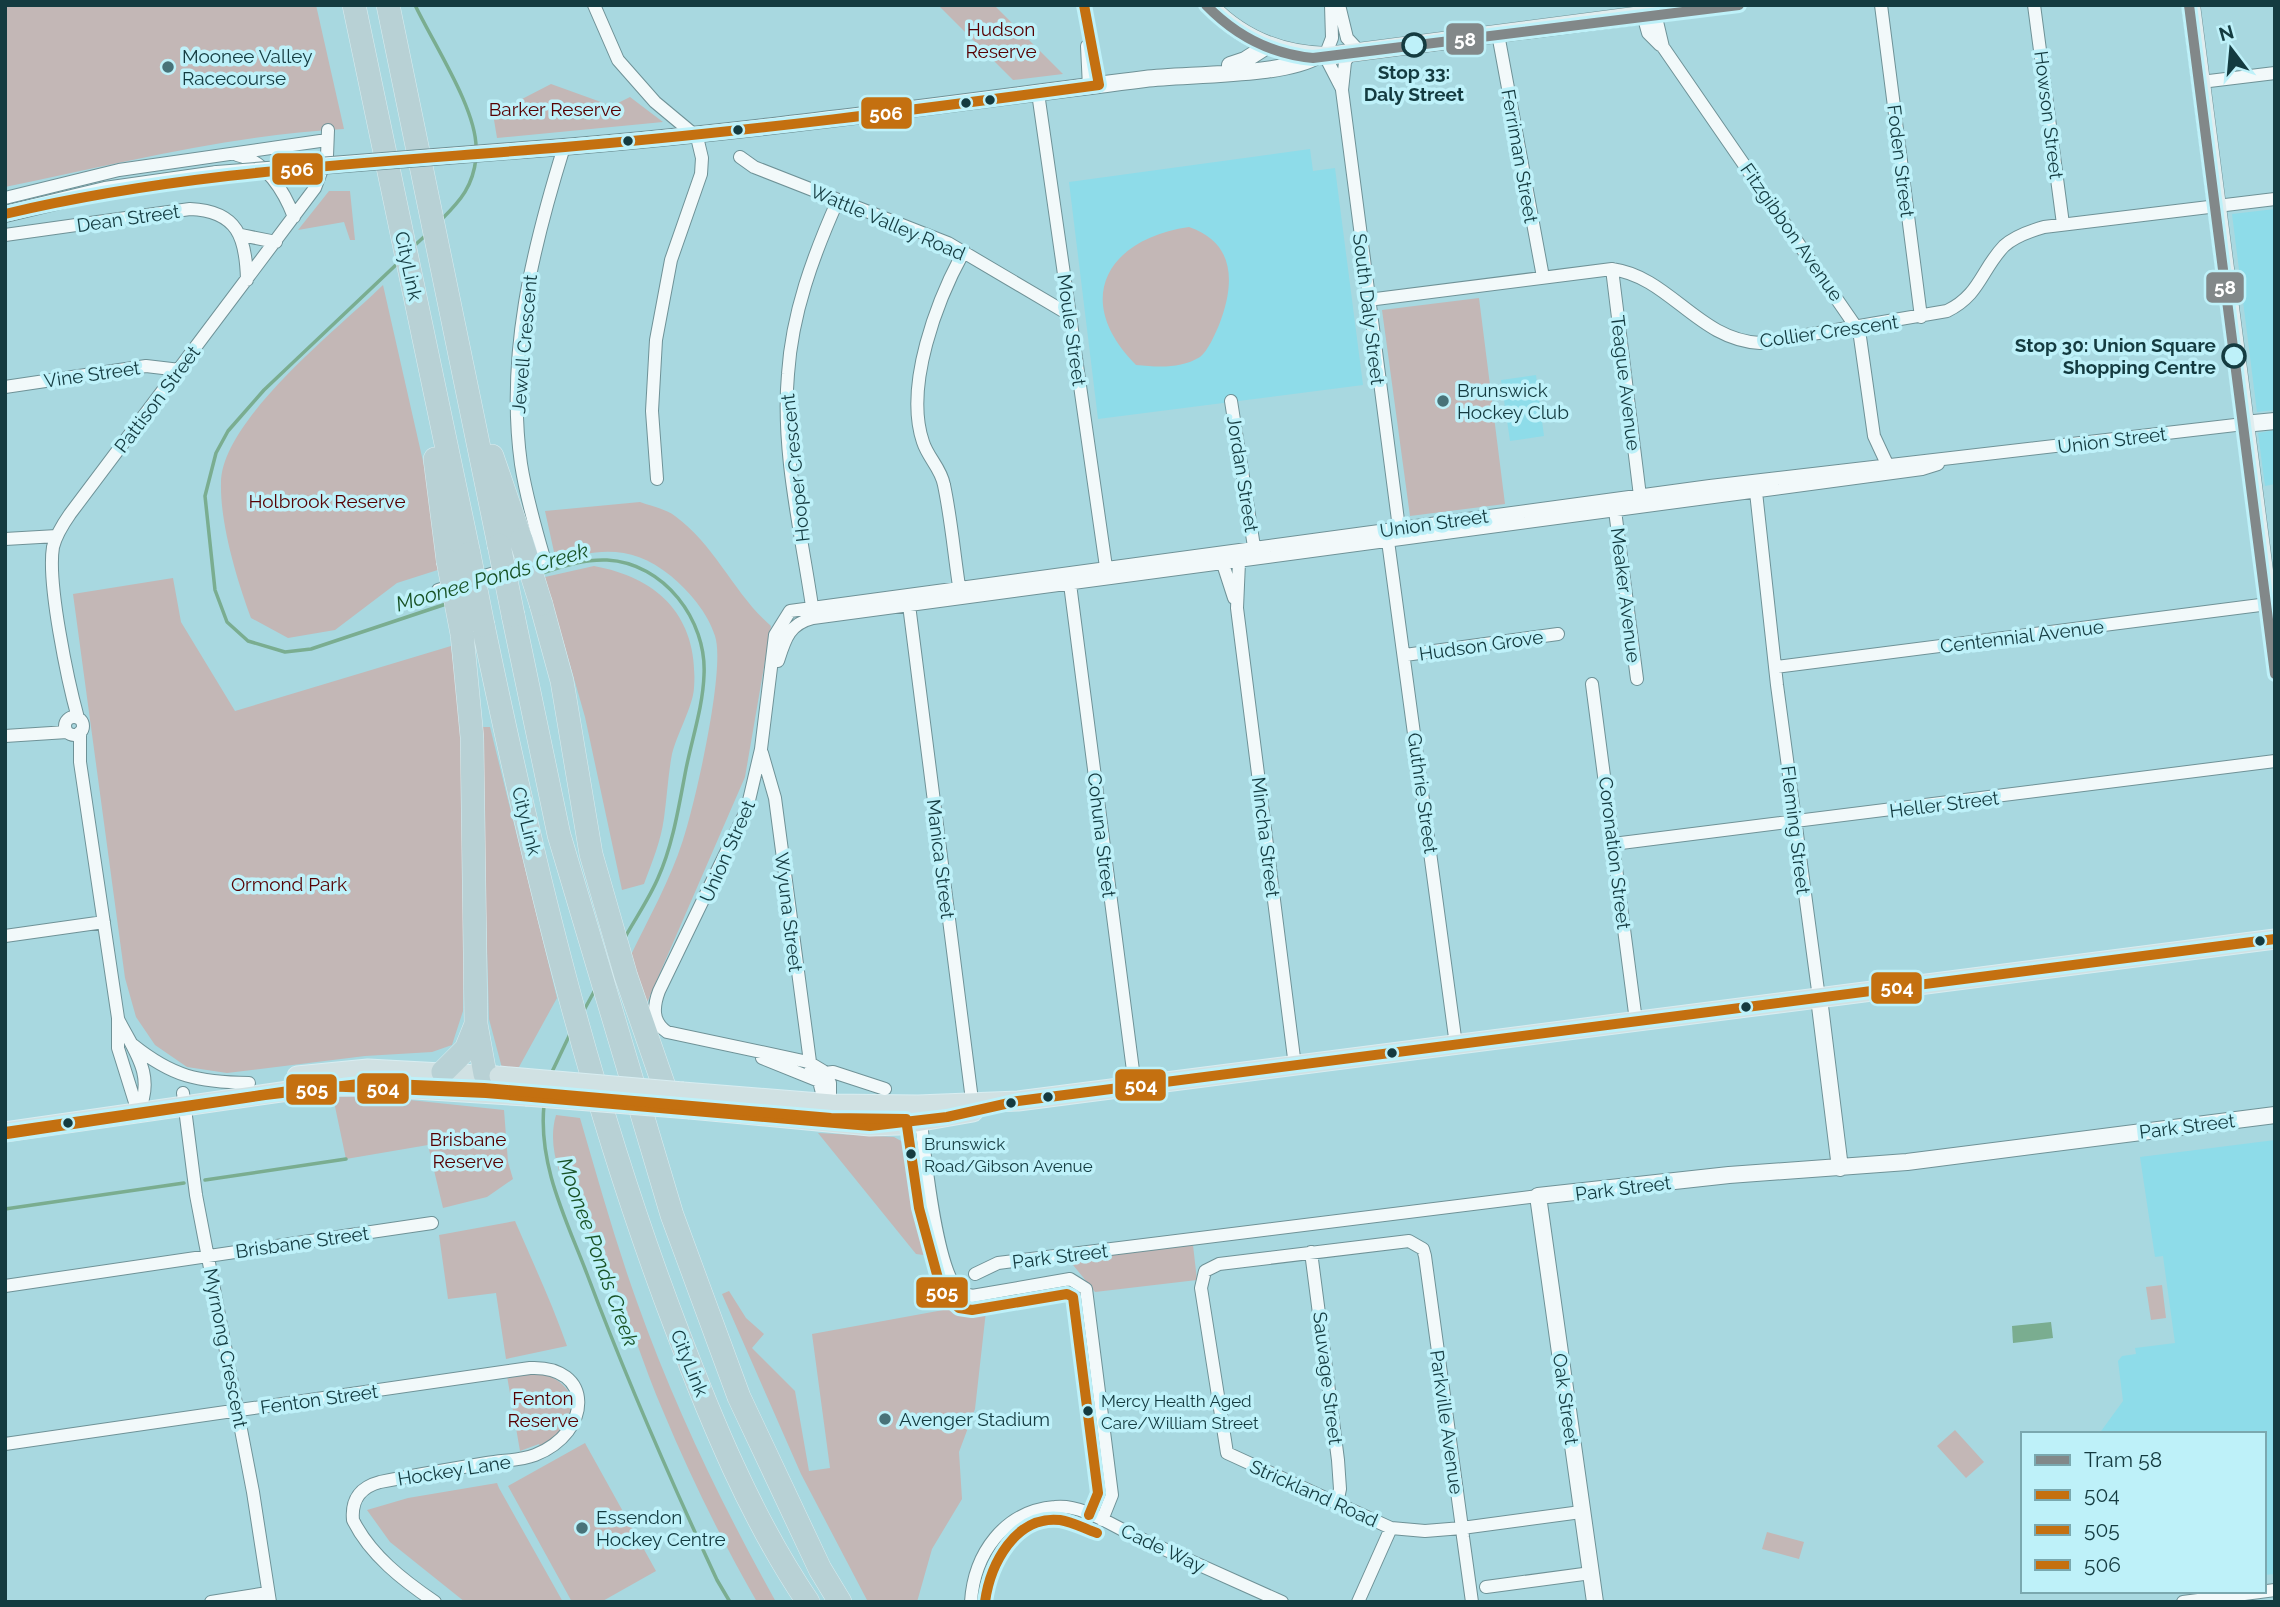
<svg xmlns="http://www.w3.org/2000/svg" width="2280" height="1607" viewBox="0 0 2280 1607" font-family="Raleway,sans-serif">
  <rect width="100%" height="100%" fill="#a8d8e0"/>
  <path fill="#8edce9" d="M1310,149L1313,171L1335,168L1363,385L1098,419L1069,182Z
    M2275,209V410L2257,412L2232,214Z
    M1536,375L1544,436L1510,441L1501,380Z
    M2275,430V484L2265,486L2258,433Z
    M2275,1140V1574L2264,1575V1434H2099L2123,1401L2118,1361L2122,1356L2136,1354L2135,1348L2175,1343L2163,1256L2155,1257L2140,1157Z"/>
  <path fill="#c3b7b6" d="M5,5H316L344,129C231,135 117,164 5,187Z
    M938,5H994L1063,74L1013,80Z
    M551,84L612,106L630,97L663,122L497,138L493,114Z
    M329,191H350L355,240H350L344,222L298,230Z
    M1189,227C1236,243 1235,284 1219,325C1215,334 1208,351 1200,357C1180,369 1158,367 1136,365C1072,301 1106,239 1189,227Z
    M383,285L447,567L397,583L335,630L288,638L251,618C237,580 220,524 221,483C221,420 339,328 383,285Z
    M1479,298L1505,504L1410,516L1382,310Z
    M640,502C651,506 666,509 675,516C716,546 734,594 771,626L745,777L646,1005L630,957C648,919 670,881 683,840C695,804 726,668 715,636C708,613 689,591 671,576C633,545 600,548 556,561L545,511Z
    M594,566C660,578 699,618 694,688C693,706 677,734 672,754C668,775 667,797 664,818C661,841 652,862 644,884L622,890L585,717L545,577Z
    M173,578L181,622L235,711L451,646L467,772L463,1011L452,1045L432,1052L365,1056L227,1073L187,1067L155,1045L136,1017L125,978L73,594Z
    M481,727H490L557,998L519,1067L502,1068L489,1019Z
    M372,1096L504,1110L508,1162L513,1179L487,1197L443,1208L428,1145L346,1159L333,1097Z
    M556,1115L580,1118C598,1179 615,1241 637,1302C674,1406 722,1505 776,1602H757C722,1541 690,1476 663,1411C644,1367 630,1321 612,1277C592,1228 540,1170 556,1115Z
    M818,1133L894,1137L903,1142L930,1256L916,1254Z
    M515,1221C533,1263 552,1303 567,1346L506,1359L496,1293L448,1299L439,1235Z
    M1193,1245L1197,1280L1095,1292L1069,1260Z
    M2162,1285L2166,1318L2151,1320L2146,1287Z
    M729,1291L746,1318L764,1334L752,1348L795,1391L809,1471L830,1468L812,1334L987,1302L975,1409L959,1452L962,1499L932,1549L917,1602H868L801,1474L722,1294Z
    M538,1372C566,1379 586,1403 564,1430C559,1437 547,1442 540,1446L539,1444L520,1451L507,1376Z
    M1955,1430L1984,1462L1966,1478L1937,1446Z
    M585,1443L656,1571L601,1602H572L508,1486Z
    M497,1483L499,1488L563,1602H465L390,1542L367,1510L408,1498Z
    M1767,1532L1804,1542L1799,1559L1762,1549Z"/>
  <path fill="#7aad90" d="M2051,1322L2053,1338L2013,1343L2012,1326Z"/>
  <g fill="none" stroke-linecap="round" stroke-linejoin="round">
    <path stroke="#7aad90" stroke-width="3.5" d="M415,5C433,43 478,111 476,150
      M442,219C461,200 473,186 476,158
      M414,246L426,235
      M399,262L264,390L228,431L216,453L205,496L215,590L227,622L248,641L285,652L311,649L449,603
      M539,574C561,567 583,559 607,560C664,563 707,620 704,675C703,706 692,739 686,769C679,805 673,845 658,878C649,899 635,919 624,939
      M583,1012L596,988
      M551,1074L570,1034
      M544,1105C538,1165 566,1219 587,1274C626,1378 670,1479 717,1580L730,1602
      M205,1180L346,1159
      M5,1209L184,1183"/>
    <g stroke="#6f9297" stroke-width="14">
      <path id="minor" d="M594,5L618,60L655,102L697,137L702,158L701,174L671,260L656,340L652,411L657,479
        M1084,5L1099,85
        M1331,5L1332,38L1325,56L1341,87
        M1339,5L1347,38L1360,52
        M1881,5L1921,317
        M2034,5L2063,224
        M1655,13L1663,47L1856,327L1860,337L1874,436L1887,464
        M1643,15L1648,33L1660,45
        M1498,34L1543,277
        M1087,46L1089,87
        M1350,53L1345,62L1342,90L1399,528
        M2201,82L2275,73
        M1038,93L1106,567
        M237,155C266,161 284,191 294,217
        M740,157L754,167L948,243L1070,315
        M5,198L119,170L327,140
        M5,235L190,209C238,211 246,238 247,280
        M241,235L276,242
        M1612,269L1640,496
        M1368,300L1612,269C1670,277 1698,340 1760,343L1947,311C1980,295 1981,270 2004,246C2015,236 2030,231 2044,227L2275,199
        M5,387L146,366L180,370
        M1231,401L1255,553
        M1756,492L1777,685L1819,998
        M1614,503L1637,679
        M5,539L57,536
        M1388,541L1456,1045
        M1239,562L1237,608L1295,1066
        M1223,564L1234,598
        M1070,584L1135,1086
        M959,586C954,553 951,518 944,485C941,468 928,458 923,442C904,386 937,300 964,251
        M438,590L544,558C535,527 526,496 521,464C506,356 532,250 564,147
        M909,605L973,1108
        M813,613C802,535 781,453 788,374C792,313 813,256 838,200
        M1405,655L1558,634
        M778,661C785,639 789,624 813,618L1922,469L1938,464
        M1776,667L2268,604
        M1592,684L1636,1021
        M65 726a9 9 0 1 1 18 0a9 9 0 1 1-18 0Z
        M78,718C68,682 47,583 53,547C56,535 63,524 70,514L315,188L327,156L328,130
        M80,732V762L118,1018V1048L138,1112
        M5,736L67,732
        M762,753L775,798L812,1077
        M1613,844L2275,761
        M5,936L104,922
        M118,1019C134,1051 156,1075 138,1112
        M133,1045C173,1077 198,1082 249,1083
        M762,1058L819,1081L823,1097
        M825,1073L833,1072L885,1089
        M183,1093L196,1195L253,1492L270,1602
        M830,1110V1083L823,1071L808,1062L667,1032C652,1022 653,1007 659,991L747,809L761,749L775,635L790,611L1710,486L2244,424
        M921,1122C925,1157 936,1269 959,1292L972,1296L1070,1279L1086,1289L1112,1495L1102,1520
        M1311,1252L1338,1460L1340,1489L1337,1503
        M975,1274L998,1263L1538,1196
        M5,1286L432,1223
        M5,1444L530,1368C594,1365 593,1432 535,1455C519,1461 503,1460 487,1463C451,1469 416,1475 380,1482C361,1487 351,1499 353,1520C370,1555 404,1581 435,1602
        M1486,1587L1591,1573
        M211,1602L267,1593
        M971,1602C974,1554 1004,1511 1055,1507C1082,1504 1111,1525 1135,1536C1184,1558 1233,1580 1282,1602
        M1358,1602L1391,1528
        M1472,1602L1463,1537L1462,1528L1425,1256L1423,1249L1409,1241L1219,1264L1205,1271L1201,1288L1227,1453L1391,1528L1425,1531L1462,1528L1581,1512
        M2183,1602L2275,1590"/>
    </g>
    <g stroke="#6f9297" stroke-width="18">
      <path id="tertiary" d="M1230,65L1245,60L1267,46
        M523,150C731,135 938,105 1145,79C1189,74 1283,76 1317,56
        M5,214L105,190L217,174
        M2244,424L2275,421
        M1819,998L1840,1168
        M1595,1602L1538,1196L1729,1175L1907,1162L2275,1115"/>
    </g>
    <g stroke="#6f9297" stroke-width="19">
      <path id="secondary" d="M1209,5C1241,39 1280,55 1327,56L1718,5
        M2191,5L2275,656"/>
    </g>
    <g stroke="#d8edf1" stroke-width="21">
      <path id="primary" d="M297,1076L368,1069L497,1076
        M683,1092L832,1104L918,1105L1018,1101L2275,939
        M690,1109L870,1126L899,1125L973,1112
        M5,1132L323,1086H367L526,1096"/>
    </g>
    <g stroke="#d8edf1" stroke-width="24">
      <path id="motorway" d="M354,5L469,554
        M388,5L499,545
        M492,456L521,540
        M435,459L448,561
        M541,604L562,681L591,854L626,976L665,1089
        M513,615L559,835L672,1215L739,1397L820,1569L840,1602
        M483,625C532,861 589,1099 675,1325C711,1420 751,1518 808,1602
        M462,634L472,737L476,1024L485,1074
        M443,1072L466,1049L476,1024"/>
    </g>
    <use href="#minor" stroke="#f2f9fa" stroke-width="12"/>
    <use href="#tertiary" stroke="#f2f9fa" stroke-width="16"/>
    <use href="#secondary" stroke="#e0edef" stroke-width="18"/>
    <use href="#primary" stroke="#d0e1e3" stroke-width="19"/>
    <use href="#motorway" stroke="#b8d1d5" stroke-width="23"/>
    <g stroke="#6f9297" stroke-width="18" stroke-linecap="butt">
      <path id="tertiary-bridge" d="M217,174L523,150"/>
    </g>
    <g stroke="#d8edf1" stroke-width="21" stroke-linecap="butt">
      <path id="primary-bridge" d="M499,1076L683,1092
        M526,1096L690,1109"/>
    </g>
    <g stroke="#d8edf1" stroke-width="24" stroke-linecap="butt">
      <path id="motorway-bridge" d="M521,540L541,604
        M499,545L513,615
        M469,554L483,625
        M448,561L462,634"/>
    </g>
    <use href="#tertiary-bridge" stroke="#f2f9fa" stroke-width="16"/>
    <use href="#primary-bridge" stroke="#d0e1e3" stroke-width="19"/>
    <use href="#motorway-bridge" stroke="#b8d1d5" stroke-width="23"/>
    <g stroke="#bef1f9" stroke-width="16">
      <path id="bus-1" d="M5,1132L323,1086L486,1093L870,1126L947,1117L1018,1101L2275,939"/>
    </g>
    <g stroke="#bef1f9" stroke-width="16">
      <path id="bus-2" d="M7,1134L265,1095L368,1083L484,1088L831,1118L906,1119L919,1208L942,1293L959,1308L972,1310L1067,1294L1073,1297L1098,1493L1089,1515
        M985,1602C990,1565 1015,1515 1060,1520C1073,1522 1085,1529 1097,1533"/>
    </g>
    <g stroke="#bef1f9" stroke-width="16">
      <path id="bus-3" d="M5,214C190,170 377,163 565,147C744,132 922,109 1099,85L1084,5"/>
    </g>
    <use href="#bus-1" stroke="#c47010" stroke-width="10"/>
    <use href="#bus-2" stroke="#c47010" stroke-width="10"/>
    <use href="#bus-3" stroke="#c47010" stroke-width="10"/>
    <g stroke="#bef1f9" stroke-width="16">
      <path id="tram-1" d="M1206,5C1236,36 1270,54 1313,58L1739,5
        M2189,5L2275,674"/>
    </g>
    <use href="#tram-1" stroke="#828889" stroke-width="10"/>
  </g>
  <g fill="#bef1f9" stroke="#143b40" stroke-width="3.5">
    <circle cx="1414" cy="45" r="11"/>
    <circle cx="2234" cy="356" r="11"/>
  </g>
  <g fill="#487278" stroke="#bef1f9" stroke-width="2.5">
    <circle cx="168" cy="67" r="7"/>
    <circle cx="1443" cy="401" r="7"/>
    <circle cx="885" cy="1419" r="7"/>
    <circle cx="582" cy="1528" r="7"/>
  </g>
  <g fill="#143b40" stroke="#bef1f9" stroke-width="2.5">
    <circle cx="990" cy="100" r="6"/>
    <circle cx="966" cy="103" r="6"/>
    <circle cx="738" cy="130" r="6"/>
    <circle cx="628" cy="141" r="6"/>
    <circle cx="2260" cy="941" r="6"/>
    <circle cx="1746" cy="1007" r="6"/>
    <circle cx="1392" cy="1053" r="6"/>
    <circle cx="1048" cy="1097" r="6"/>
    <circle cx="1011" cy="1103" r="6"/>
    <circle cx="68" cy="1123" r="6"/>
    <circle cx="911" cy="1154" r="6"/>
    <circle cx="1088" cy="1411" r="6"/>
  </g>
  <g text-anchor="middle" dominant-baseline="central" stroke-width="7" stroke-linejoin="round" paint-order="stroke">
    <g font-size="17" fill="#143b40" stroke="#bef1f9" text-anchor="start">
      <text x="924" y="1144">Brunswick<tspan x="924" dy="22">Road/Gibson Avenue</tspan></text>
      <text x="1101" y="1401">Mercy Health Aged<tspan x="1101" dy="22">Care/William Street</tspan></text>
    </g>
    <g font-size="19" fill="#570002" stroke="#bef1f9">
      <text x="1001" y="29">Hudson<tspan x="1001" dy="22">Reserve</tspan></text>
      <text x="555" y="109">Barker Reserve</text>
      <text x="327" y="501">Holbrook Reserve</text>
      <text x="289" y="884">Ormond Park</text>
      <text x="468" y="1139">Brisbane<tspan x="468" dy="22">Reserve</tspan></text>
      <text x="543" y="1398">Fenton<tspan x="543" dy="22">Reserve</tspan></text>
    </g>
    <g font-size="19" fill="#143b40" stroke="#bef1f9" text-anchor="start">
      <text x="182" y="56">Moonee Valley<tspan x="182" dy="22">Racecourse</tspan></text>
      <text x="1457" y="390">Brunswick<tspan x="1457" dy="22">Hockey Club</tspan></text>
      <text x="899" y="1419">Avenger Stadium</text>
      <text x="596" y="1517">Essendon<tspan x="596" dy="22">Hockey Centre</tspan></text>
    </g>
    <g font-size="19" font-weight="bold" fill="#143b40" stroke="#bef1f9">
      <text x="1414" y="72">Stop 33:<tspan x="1414" dy="22">Daly Street</tspan></text>
      <text x="2216" y="345" text-anchor="end">Stop 30: Union Square<tspan x="2216" dy="22">Shopping Centre</tspan></text>
    </g>
    <g font-size="19" fill="#143b40" stroke="#bef1f9">
      <text transform="translate(2049 115) rotate(83)">Howson Street</text>
      <text transform="translate(1520 156) rotate(80)">Ferriman Street</text>
      <text transform="translate(1901 161) rotate(83)">Foden Street</text>
      <text transform="translate(128 218) rotate(-8)">Dean Street</text>
      <text transform="translate(888 222) rotate(23)">Wattle Valley Road</text>
      <text transform="translate(1792 232) rotate(55)">Fitzgibbon Avenue</text>
      <text transform="translate(409 266) rotate(78)">CityLink</text>
      <text transform="translate(1369 309) rotate(83)">South Daly Street</text>
      <text transform="translate(1072 330) rotate(82)">Moule Street</text>
      <text transform="translate(1829 331) rotate(-8)">Collier Crescent</text>
      <text transform="translate(524 344) rotate(-85)">Jewell Crescent</text>
      <text transform="translate(92 374) rotate(-8)">Vine Street</text>
      <text transform="translate(1626 383) rotate(83)">Teague Avenue</text>
      <text transform="translate(157 399) rotate(-53)">Pattison Street</text>
      <text transform="translate(2112 440) rotate(-7)">Union Street</text>
      <text transform="translate(795 468) rotate(-96)">Hooper Crescent</text>
      <text transform="translate(1243 474) rotate(81)">Jordan Street</text>
      <text transform="translate(1434 523) rotate(-8)">Union Street</text>
      <text transform="translate(1626 595) rotate(83)">Meaker Avenue</text>
      <text transform="translate(2022 636) rotate(-7)">Centennial Avenue</text>
      <text transform="translate(1481 645) rotate(-8)">Hudson Grove</text>
      <text transform="translate(1423 793) rotate(82)">Guthrie Street</text>
      <text transform="translate(1944 804) rotate(-7)">Heller Street</text>
      <text transform="translate(527 821) rotate(76)">CityLink</text>
      <text transform="translate(1796 830) rotate(83)">Fleming Street</text>
      <text transform="translate(1102 835) rotate(83)">Cohuna Street</text>
      <text transform="translate(1266 837) rotate(83)">Mincha Street</text>
      <text transform="translate(727 851) rotate(-66)">Union Street</text>
      <text transform="translate(1615 853) rotate(83)">Coronation Street</text>
      <text transform="translate(941 859) rotate(83)">Manica Street</text>
      <text transform="translate(789 912) rotate(83)">Wyuna Street</text>
      <text transform="translate(2187 1126) rotate(-7)">Park Street</text>
      <text transform="translate(1623 1188) rotate(-7)">Park Street</text>
      <text transform="translate(302 1242) rotate(-8)">Brisbane Street</text>
      <text transform="translate(1060 1256) rotate(-7)">Park Street</text>
      <text transform="translate(226 1348) rotate(79)">Myrnong Crescent</text>
      <text transform="translate(690 1363) rotate(68)">CityLink</text>
      <text transform="translate(1328 1378) rotate(83)">Sauvage Street</text>
      <text transform="translate(319 1399) rotate(-8)">Fenton Street</text>
      <text transform="translate(1566 1399) rotate(82)">Oak Street</text>
      <text transform="translate(1447 1422) rotate(82)">Parkville Avenue</text>
      <text transform="translate(454 1470) rotate(-9)">Hockey Lane</text>
      <text transform="translate(1314 1493) rotate(24)">Strickland Road</text>
      <text transform="translate(1163 1548) rotate(25)">Cade Way</text>
    </g>
    <g font-size="21" font-style="italic" fill="#185226" stroke="#bef1f9">
      <text transform="translate(492 577) rotate(-16)">Moonee Ponds Creek</text>
      <text transform="translate(598 1252) rotate(70)">Moonee Ponds Creek</text>
    </g>
  </g>
  <g stroke="#bef1f9" stroke-width="2.5">
    <rect x="1445" y="22" width="40" height="34" rx="7" fill="#828889"/>
    <rect x="860" y="96" width="53" height="34" rx="7" fill="#c47010"/>
    <rect x="271" y="152" width="53" height="34" rx="7" fill="#c47010"/>
    <rect x="2205" y="271" width="40" height="33" rx="7" fill="#828889"/>
    <rect x="1870" y="971" width="53" height="34" rx="7" fill="#c47010"/>
    <rect x="1114" y="1068" width="53" height="34" rx="7" fill="#c47010"/>
    <rect x="356" y="1072" width="54" height="33" rx="7" fill="#c47010"/>
    <rect x="285" y="1073" width="53" height="33" rx="7" fill="#c47010"/>
    <rect x="915" y="1276" width="54" height="33" rx="7" fill="#c47010"/>
  </g>
  <g font-size="19" text-anchor="middle" font-weight="bold" fill="#fff">
    <text x="1465" y="46">58</text>
    <text x="886" y="120">506</text>
    <text x="297" y="176">506</text>
    <text x="2225" y="294">58</text>
    <text x="1897" y="994">504</text>
    <text x="1141" y="1092">504</text>
    <text x="383" y="1095">504</text>
    <text x="312" y="1096">505</text>
    <text x="942" y="1299">505</text>
  </g>
  <rect width="2280" height="1607" fill="none" stroke="#143b40" stroke-width="14"/>
  <rect x="2021" y="1432" width="245" height="161" fill="#bef1f9" stroke="#7aa8af" stroke-width="2"/>
  <rect x="2035" y="1455" width="35" height="10" fill="#828889" stroke="#7aa8af" stroke-width="2"/>
  <text x="2084" y="1467" font-size="21" fill="#143b40">Tram 58</text>
  <rect x="2035" y="1490" width="35" height="10" fill="#c47010" stroke="#7aa8af" stroke-width="2"/>
  <text x="2084" y="1502" font-size="21" fill="#143b40">504</text>
  <rect x="2035" y="1525" width="35" height="10" fill="#c47010" stroke="#7aa8af" stroke-width="2"/>
  <text x="2084" y="1537" font-size="21" fill="#143b40">505</text>
  <rect x="2035" y="1560" width="35" height="10" fill="#c47010" stroke="#7aa8af" stroke-width="2"/>
  <text x="2084" y="1572" font-size="21" fill="#143b40">506</text>
  <g transform="translate(2231 49) rotate(344)" stroke="#bef1f9" stroke-width="5" paint-order="stroke">
  <path d="M0-5L12 26L0 18L-12 26Z" fill="#143b40"/>
  <text y="-10" font-size="19" font-weight="bold" text-anchor="middle" fill="#143b40">N</text>
  </g>
</svg>
